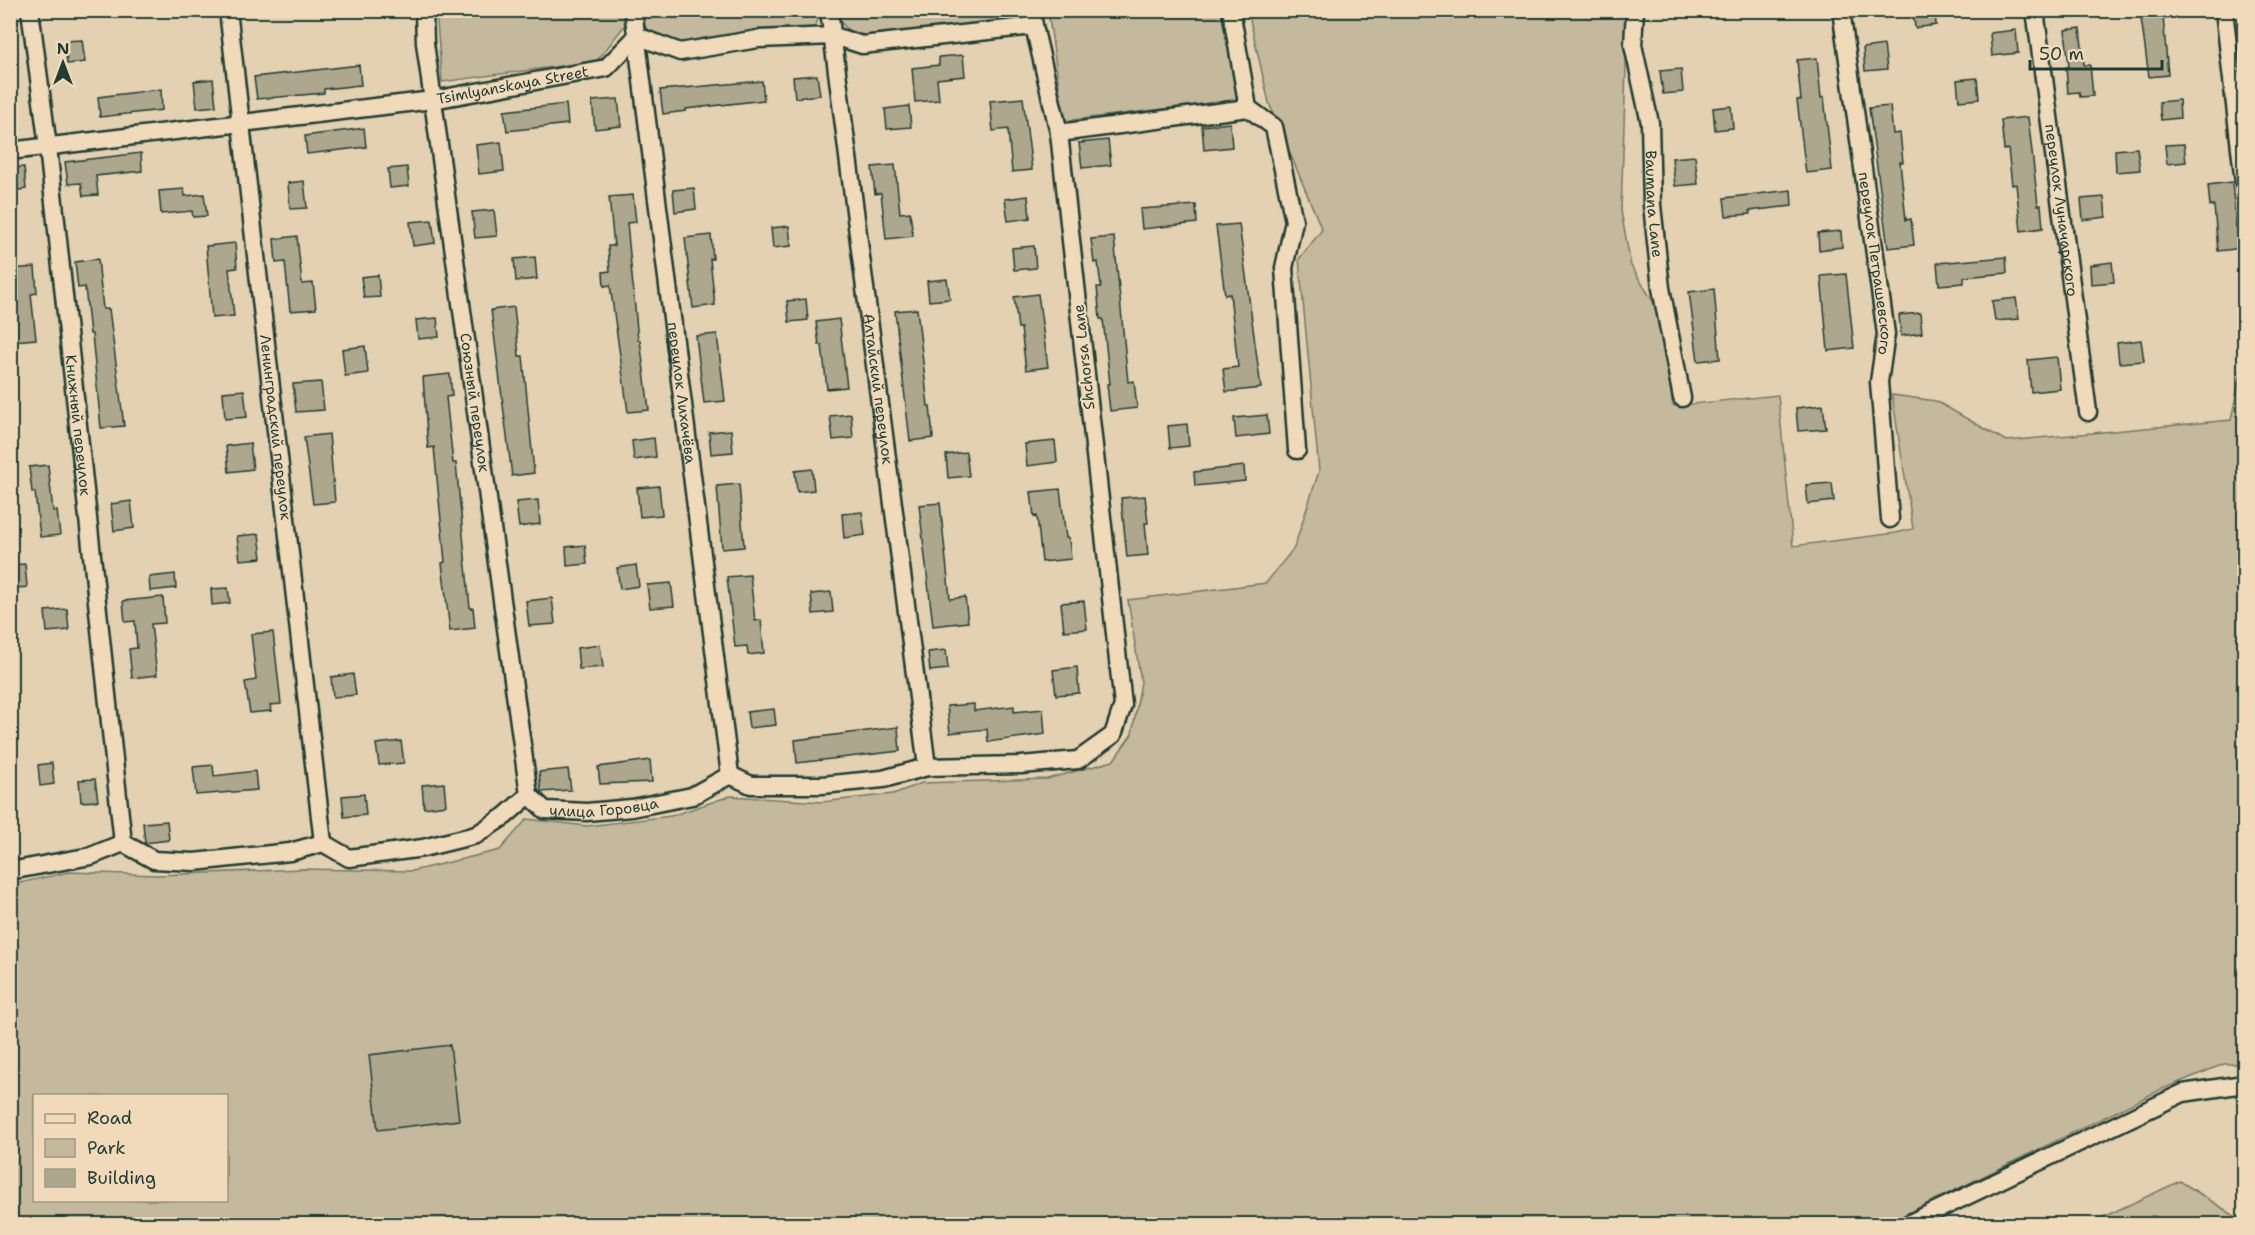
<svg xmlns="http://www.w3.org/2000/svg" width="2255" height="1235" viewBox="0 0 2255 1235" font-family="'Shantell Sans',sans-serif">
  <rect width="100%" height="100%" fill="#e4d1b2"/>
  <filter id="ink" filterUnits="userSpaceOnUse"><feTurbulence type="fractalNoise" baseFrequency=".0167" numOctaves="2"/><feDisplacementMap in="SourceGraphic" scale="12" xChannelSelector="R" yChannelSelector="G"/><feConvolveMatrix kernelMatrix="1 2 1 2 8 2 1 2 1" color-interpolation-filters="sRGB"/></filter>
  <g filter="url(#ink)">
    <path fill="#c4b89d" stroke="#727a68" stroke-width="1.5" fill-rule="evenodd" d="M822,10L815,27C787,31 759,31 732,35C717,37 698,45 682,44C662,41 641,32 639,11Z
      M436,11H624L625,25L597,61L442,82Z
      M837,11H1014L1004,20L877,38C856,37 842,32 837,11Z
      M1048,11H1221L1238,100L1064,121Z
      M1248,11H1628L1621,211L1631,266L1659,311L1673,406L1778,395L1793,546L1896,533L1913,529L1892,395L1936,401L2006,441L2231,420L2244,358V1064H2224L2160,1090L1886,1224H11L10,885L69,872L158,875L302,869L412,871L500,850L527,819L587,826L671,816L730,796L822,802L893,794L922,783L1047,779L1113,761L1132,734L1141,682L1128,600L1266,583L1294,548L1319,471L1299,259L1322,230L1269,103ZM34,1096H226V1200H34Z
      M2180,1181L2244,1222V1224H2088Z"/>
    <path fill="#ada78e" stroke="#1f3d34" stroke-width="1.5" d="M1913,10H1935L1936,25L1915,28Z
      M2163,16L2168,75L2149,77L2141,18Z
      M2080,28L2084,65H2090L2093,96L2080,97L2079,92L2068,93L2066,67H2069L2065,30Z
      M2016,30L2018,53L1992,56L1990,33Z
      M82,40L85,62L67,64L65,41Z
      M1884,45L1887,69L1865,71L1863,48Z
      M963,55L965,76L937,79L939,100L915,102L912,68L939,65V57Z
      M1817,58L1821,98L1824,97L1832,170L1806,173L1797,100H1801L1797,60Z
      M359,65L361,85L324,89V93L257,99L254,77Z
      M1681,69L1683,92L1663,94L1660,71Z
      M817,75L820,95L795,98L793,77Z
      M1977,78L1979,99L1959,101L1957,80Z
      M213,79L216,106L197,108L194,81Z
      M762,81L764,100L686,109V111L663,114L660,90Z
      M161,89L162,110L100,117L98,97Z
      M1023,98L1032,170L1012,172L1008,129L993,131L990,101Z
      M618,99L621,126L595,129L592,101Z
      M2179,100L2180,118L2161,120L2159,102Z
      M566,104L568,124L507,131L504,111Z
      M909,106L911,127L887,129L885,109Z
      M1731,106L1733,128L1715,130L1713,108Z
      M1890,106L1893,134L1900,133L1903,162H1900L1906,220L1911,219L1914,245L1888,248L1869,108Z
      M2028,117L2038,205H2041L2043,228L2021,231L2016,184L2012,185L2008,149L2004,150L2001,120Z
      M1230,123L1232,147L1204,150L1202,126Z
      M364,128L366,147L307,154L305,136Z
      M1108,140L1111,165L1082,168L1079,143Z
      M501,142L504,171L479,174L476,145Z
      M2184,144L2186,162L2167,164L2165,145Z
      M2137,148L2140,170L2116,172L2115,150Z
      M141,153L142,171L96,176L98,195L83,196L81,183L68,184L65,162Z
      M1695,156L1698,184L1675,186L1672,158Z
      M895,165L900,213L910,212L913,236L886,239L881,193L875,194L872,167Z
      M24,167L26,189L10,191V168Z
      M407,167L409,186L390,188L388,169Z
      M304,181L307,208L290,209L288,183Z
      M2232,182L2236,227L2241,226L2243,248L2218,251L2214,206H2210L2208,185Z
      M694,188L696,209L675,212L673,190Z
      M184,189L185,196L204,194L207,216L193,217L192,211L161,214L159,191Z
      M1791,190L1792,206L1749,211L1750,214L1726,216L1724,198Z
      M633,195L636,222L627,223L638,340H640L649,410L628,412L610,285L604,286L603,272L610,271L608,246H614L609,197Z
      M1028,196L1030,218L1008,221L1005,199Z
      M2104,197L2106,217L2083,220L2081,199Z
      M1196,205L1197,223L1142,229L1140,209Z
      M494,210L497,236L475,238L472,212Z
      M432,220L435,243L413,246L410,222Z
      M1239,224L1261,388L1226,392L1223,369L1238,367L1230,294L1225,295L1216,226Z
      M789,226L791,246L773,248L771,228Z
      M1841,231L1842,247L1819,250L1818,233Z
      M711,235L713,259H710L715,305L693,308L685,238Z
      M297,236L302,284L313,283L316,309L290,311L285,262L276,263L274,239Z
      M1114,237L1128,382L1134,381L1137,408L1110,411L1107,384H1110L1103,319H1100L1097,287H1101L1098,262L1094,263L1091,239Z
      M235,243L237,268L229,269L234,316L212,318L206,246Z
      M1034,246L1036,268L1014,270L1012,248Z
      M535,257L537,279L516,281L514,259Z
      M2006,257L2007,273L1964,277V283L1939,285L1937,263Z
      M98,259L103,309H109L124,426L101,428L92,334H90L85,287L78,288L75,262Z
      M2112,262L2114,282L2091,284L2090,265Z
      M35,267L37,293L31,294L36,339L15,341L10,299L12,269Z
      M1846,274L1854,348L1828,351L1821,276Z
      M378,275L380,297L364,298L361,277Z
      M947,279L950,299L929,301L927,281Z
      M1714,289L1720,359L1698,361L1689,292Z
      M1038,294L1048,367L1026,370L1021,328H1018L1014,297Z
      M2016,298L2019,319L1995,321L1992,301Z
      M806,299L808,320L789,322L787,301Z
      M514,307L519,356H523L534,473L512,476L491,310Z
      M917,309L928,406H930L933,438L910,441L895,311Z
      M1920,313L1922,333L1901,336L1899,315Z
      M437,318L439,337L418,339L416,320Z
      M839,319L847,387L827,389L822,345H819L816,322Z
      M717,334L725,401L704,403L696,336Z
      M2141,340L2144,361L2119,363L2117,343Z
      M365,346L368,373L345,376L342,349Z
      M2057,357L2060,389L2031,392L2028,360Z
      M450,374L452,396L446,397L453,463H456L470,608H473L475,628L450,631L442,563L445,562L434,447L428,448L423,377Z
      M321,382L324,410L296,412L293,384Z
      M244,390L247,417L225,419L223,392Z
      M1823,405L1826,429L1798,431L1796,408Z
      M851,414L853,438L833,440L830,416Z
      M1267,415L1269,434L1236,438L1234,418Z
      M1187,424L1189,446L1170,448L1168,426Z
      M731,430L733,452L711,454L709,432Z
      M329,434L335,502L313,504L304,437Z
      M654,438L656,457L634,460L632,441Z
      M1055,441L1057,462L1027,466L1025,444Z
      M250,443L253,469L229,472L226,446Z
      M966,452L969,476L948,478L946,455Z
      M48,465L53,511H57L60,535L40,537L35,492H32L29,467Z
      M1244,466L1245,481L1195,486L1194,472Z
      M812,469L814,490L797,492L795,471Z
      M1832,483L1834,501L1808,504L1806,485Z
      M739,484L744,547L722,549L717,486Z
      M659,486L662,515L640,517L637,488Z
      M1060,489L1066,538H1069L1071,559L1042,562L1037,516L1034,517L1031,492Z
      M1145,496L1148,523H1145L1148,555L1127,557L1121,498Z
      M538,500L540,524L519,527L516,502Z
      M131,501L134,528L114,531L111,504Z
      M940,503L950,599L965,597L968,622L933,626L919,505Z
      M862,512L865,535L844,538L842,514Z
      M259,534L262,558L240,560L237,536Z
      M585,545L587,564L567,566L566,547Z
      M25,564L27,587L10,589V565Z
      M636,565L639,586L620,589L617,568Z
      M175,574L176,588L150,591L149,577Z
      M750,575L755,621L761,620L764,653L748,655L747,646L735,647L727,577Z
      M671,583L674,606L650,608L647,585Z
      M228,588L230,603L212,605L211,589Z
      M831,592L833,612L813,614L811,594Z
      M163,597L165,623L151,624L157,675L132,678L129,649L137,648L135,621L125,622L123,601Z
      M552,598L555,624L529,626L526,601Z
      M1084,601L1087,629L1064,631L1061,603Z
      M67,609L69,630L47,632L45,611Z
      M273,632L281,704L270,705L271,711L250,713L245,682L256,680L251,634Z
      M600,645L603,667L579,669L577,648Z
      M946,650L948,669L930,671L928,652Z
      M1077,667L1079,693L1056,695L1053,670Z
      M353,674L356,695L333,697L331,677Z
      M974,704V711L1014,706V712L1043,709L1045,734L988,742L987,729L950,733L947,706Z
      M774,709L776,725L749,728L747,712Z
      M898,727L900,751L797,763L795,740Z
      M401,741L404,763L379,765L376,744Z
      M650,760L652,782L600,784L598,767Z
      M52,763L54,784L40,786L38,765Z
      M213,765L214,776L255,771L257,790L196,795L193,767Z
      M568,769L571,790L541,792L539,772Z
      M95,779L98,801L81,802L79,780Z
      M444,783L446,805L424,808L422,785Z
      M364,794L366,815L344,817L342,796Z
      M167,821L169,840L145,843L143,823Z
      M450,1045L459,1120L378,1130L369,1055Z"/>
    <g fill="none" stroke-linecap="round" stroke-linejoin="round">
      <g stroke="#1f3d34" stroke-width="21">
        <g id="minor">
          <path id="s1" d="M30,10L48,147L123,843"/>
          <path id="s2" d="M228,10L323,843"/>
          <path id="s3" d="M424,10L425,43L529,795"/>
          <path id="s4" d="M633,10L730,775"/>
          <path id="s5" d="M829,10L927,767"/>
          <path d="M1231,10L1248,108L1274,127L1294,221L1284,268L1297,450"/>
          <path id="s6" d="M1635,10L1633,45L1650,123L1652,205L1661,288L1682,398"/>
          <path id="s7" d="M1841,10L1886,334L1879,382L1890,519"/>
          <path id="s8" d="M2035,10L2088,412"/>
          <path d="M2224,10L2244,183"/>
          <path d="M1059,133L1248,108"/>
          <path id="s9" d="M10,151L433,100L606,68L637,36L680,52L758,39L834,36L862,45L1034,26"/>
          <path id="s10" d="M10,871L91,856L123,843L154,860L194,862L290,852L323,843L349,858L423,848L476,835L505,816L529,795L545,810L587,812L632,808L692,796L730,775L751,785H822L883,779L927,767L1021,765L1078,760L1113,735L1123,705L1059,133L1034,26L1032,10"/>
          <path d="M1908,1224L2183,1093L2244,1084"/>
        </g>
      </g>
      <use href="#minor" stroke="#f1daba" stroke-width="16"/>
    </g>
  </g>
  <g text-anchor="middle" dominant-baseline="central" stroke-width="4.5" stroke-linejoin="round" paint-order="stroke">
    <g font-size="15" fill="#1f3d34" stroke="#f1daba">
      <text stroke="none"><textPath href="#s9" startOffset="507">Tsimlyanskaya Street</textPath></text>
      <text stroke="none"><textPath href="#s6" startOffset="196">Baumana Lane</textPath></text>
      <text stroke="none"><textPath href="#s8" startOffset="202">переулок Луначарского</textPath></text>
      <text stroke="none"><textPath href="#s7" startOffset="256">переулок Петрашевского</textPath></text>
      <text transform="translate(1084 357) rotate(-96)">Shchorsa Lane</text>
      <text stroke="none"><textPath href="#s5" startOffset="382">Алтайский переулок</textPath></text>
      <text stroke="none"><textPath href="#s4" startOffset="386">переулок Лихачёва</textPath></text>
      <text stroke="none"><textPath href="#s3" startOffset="396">Союзный переулок</textPath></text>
      <text stroke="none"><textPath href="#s1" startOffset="418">Книжный переулок</textPath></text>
      <text stroke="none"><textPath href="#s2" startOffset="420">Ленинградский переулок</textPath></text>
      <text stroke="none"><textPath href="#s10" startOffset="630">улица Горовца</textPath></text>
    </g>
  </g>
  <rect width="2255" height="1235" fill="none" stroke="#f1daba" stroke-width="36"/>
  <rect x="18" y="18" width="2219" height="1199" fill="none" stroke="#1f3d34" stroke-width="2" filter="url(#ink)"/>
  <rect x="33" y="1094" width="195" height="108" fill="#f1daba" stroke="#9d9b84" stroke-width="1.5"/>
  <rect x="45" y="1114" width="30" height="9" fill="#f1daba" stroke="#9d9b84" stroke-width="1.5"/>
  <text x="87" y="1124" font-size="18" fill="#1f3d34">Road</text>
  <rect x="45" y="1139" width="30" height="18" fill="#c4b89d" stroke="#9d9b84" stroke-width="1.5"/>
  <text x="87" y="1154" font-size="18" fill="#1f3d34">Park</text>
  <rect x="45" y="1169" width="30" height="18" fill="#ada78e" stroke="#9d9b84" stroke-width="1.5"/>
  <text x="87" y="1184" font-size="18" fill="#1f3d34">Building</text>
  <g transform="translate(63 63)" stroke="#f1daba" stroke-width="4.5" paint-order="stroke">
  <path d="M0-4.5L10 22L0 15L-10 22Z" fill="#1f3d34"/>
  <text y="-9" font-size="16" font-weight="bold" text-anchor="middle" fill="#1f3d34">N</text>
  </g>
  <path d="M2030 60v9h132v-9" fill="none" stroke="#1f3d34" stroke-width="3"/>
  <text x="2039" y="60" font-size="18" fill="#1f3d34" stroke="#f1daba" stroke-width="4.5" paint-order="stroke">50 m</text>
</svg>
